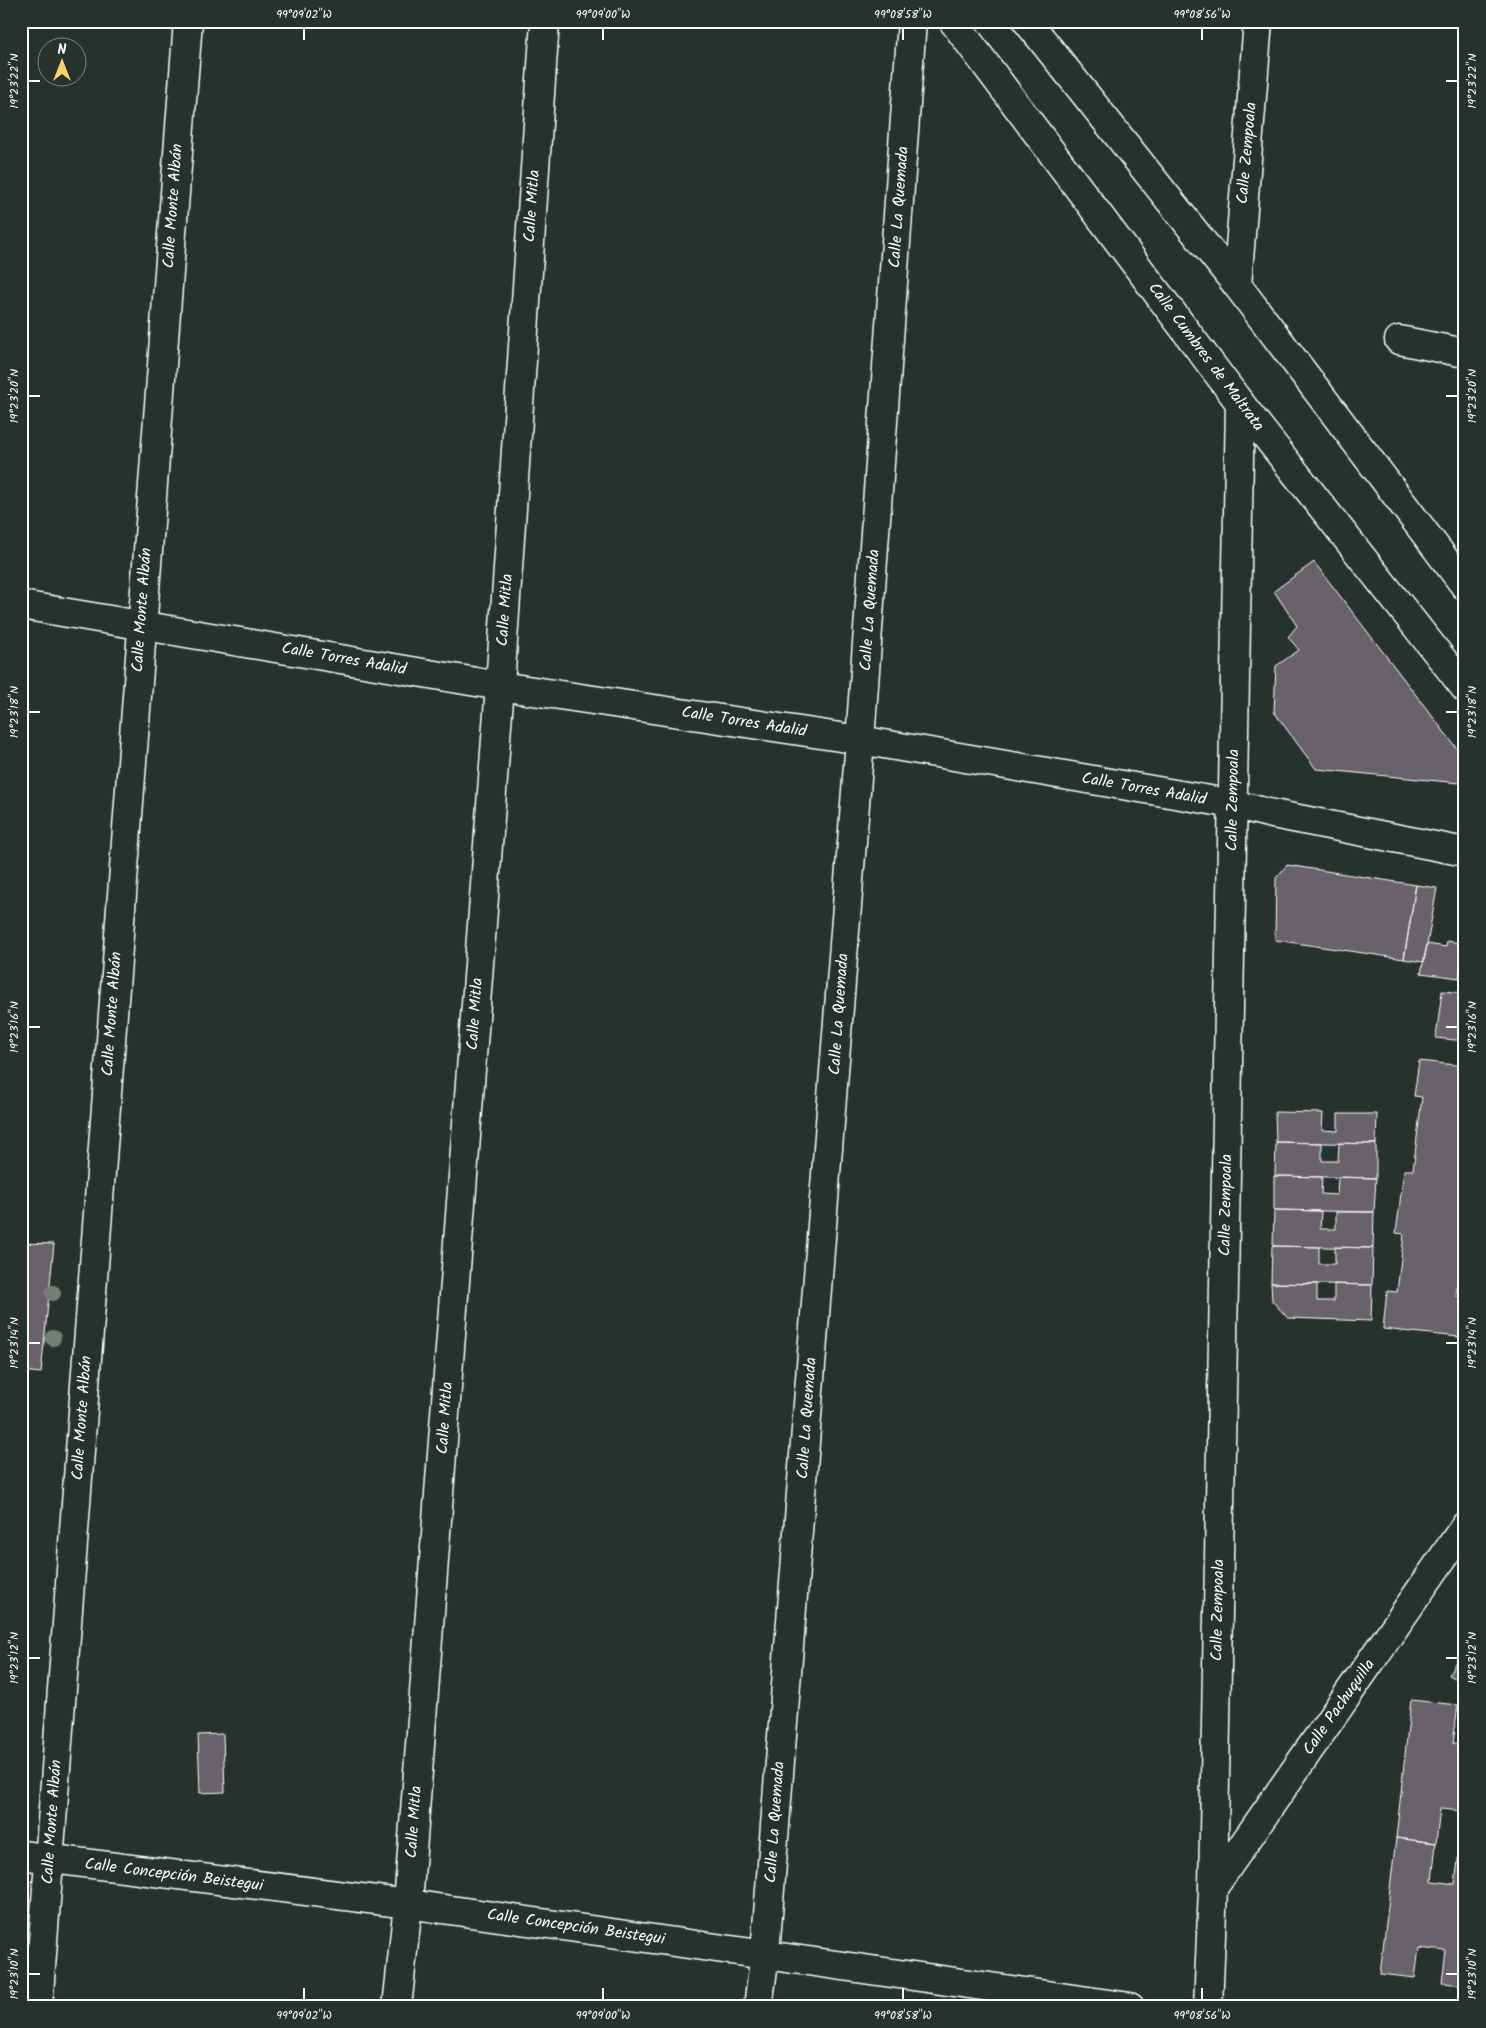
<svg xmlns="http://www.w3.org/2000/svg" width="1486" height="2028" viewBox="0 0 1486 2028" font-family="Kalam,sans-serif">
  <rect width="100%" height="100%" fill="#26332d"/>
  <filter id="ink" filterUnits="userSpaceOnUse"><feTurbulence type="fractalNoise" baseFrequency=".02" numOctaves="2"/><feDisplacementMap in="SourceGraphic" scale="10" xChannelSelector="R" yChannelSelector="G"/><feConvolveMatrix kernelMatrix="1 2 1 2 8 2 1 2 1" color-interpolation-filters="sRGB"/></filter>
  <g filter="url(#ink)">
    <path fill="#6a626a" stroke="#fff" d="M1314,562L1465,759V776L1459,783L1316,769L1274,712L1276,666L1299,650L1288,637L1297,626L1274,591Z
      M1287,865L1416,885L1404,959L1275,940L1276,878Z
      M1416,885L1437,888L1424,962L1404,959Z
      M1447,941L1465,944L1459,978L1421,973L1427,944L1446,947Z
      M1465,942V979L1459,978Z
      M1442,991L1465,993V1041L1436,1038Z
      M1419,1061L1465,1066V1230L1456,1296L1465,1297V1317L1461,1316L1459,1337L1383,1329L1387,1291L1397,1292L1404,1234L1396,1233L1404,1170H1413L1422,1097L1414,1096Z
      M1275,1112L1323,1113L1322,1130L1338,1131V1114H1377L1376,1144L1276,1142Z
      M1276,1142L1322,1143V1161H1338L1339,1143L1376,1144V1178L1275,1176Z
      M1274,1176L1322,1177L1321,1194L1337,1195L1338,1177L1376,1178L1374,1212L1274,1210Z
      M1274,1210L1321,1211L1320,1229H1336V1212H1374L1373,1248L1273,1246Z
      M21,1243L54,1244L41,1373L21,1371Z
      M1272,1246L1319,1247V1264H1335V1247L1373,1248L1372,1285L1271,1283Z
      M1271,1283L1317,1284V1301H1334V1284L1372,1285L1371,1321L1288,1318L1272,1301Z
      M1465,1643V1683L1449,1675Z
      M1411,1700L1458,1705L1453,1743L1465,1744V1845L1460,1844L1463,1811L1440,1809L1436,1843L1396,1838Z
      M223,1734L225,1792L200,1793L198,1735Z
      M1396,1838L1436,1843L1432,1881L1455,1884L1460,1844L1465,1845V1985L1442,1983L1446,1951L1419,1948L1415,1978L1380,1974Z"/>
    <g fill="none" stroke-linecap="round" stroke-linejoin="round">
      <g stroke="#fff" stroke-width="31">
        <path id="minor" d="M1237,285L1258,21
          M1399,340L1465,353
          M21,605L500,686L860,740L1233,804L1268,813L1465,852
          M21,1855L408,1904L1130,2007
          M1213,1888L1465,1526
          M38,2007L188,21
          M397,2007L408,1904L500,686L545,21
          M758,2007L765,1953L860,740L912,21
          M1208,2007L1213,1888L1240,403"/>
      </g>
      <g stroke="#fff" stroke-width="31">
        <path id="major" d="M953,21L1240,403L1465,688
          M1027,21L1237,285L1465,586"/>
      </g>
      <use href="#minor" stroke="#26332d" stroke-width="28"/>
      <use href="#major" stroke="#26332d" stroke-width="28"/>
    </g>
    <g fill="#738077">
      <circle cx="53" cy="1293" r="8"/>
      <circle cx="53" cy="1338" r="8"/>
    </g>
  </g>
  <path fill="none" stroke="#fff" stroke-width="2" d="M304,28V40M603,28V40M903,28V40M1202,28V40M28,81H40M1446,81H1458M28,396H40M1446,396H1458M28,712H40M1446,712H1458M28,1027H40M1446,1027H1458M28,1343H40M1446,1343H1458M28,1658H40M1446,1658H1458M28,1974H40M1446,1974H1458M304,1988V2000M603,1988V2000M903,1988V2000M1202,1988V2000"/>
  <g text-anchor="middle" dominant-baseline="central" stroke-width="4.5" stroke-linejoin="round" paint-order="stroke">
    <g font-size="16" fill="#fff" stroke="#26332d">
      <text transform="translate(1247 153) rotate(-85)">Calle Zempoala</text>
      <text transform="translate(173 206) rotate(-86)">Calle Monte Albán</text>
      <text transform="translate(532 206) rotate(-86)">Calle Mitla</text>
      <text transform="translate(899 207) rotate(-86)">Calle La Quemada</text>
      <text transform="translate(1206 357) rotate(53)">Calle Cumbres de Maltrata</text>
      <text transform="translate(142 610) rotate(-86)">Calle Monte Albán</text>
      <text transform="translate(505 610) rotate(-86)">Calle Mitla</text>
      <text transform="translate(870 610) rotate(-86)">Calle La Quemada</text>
      <text transform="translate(344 659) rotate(10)">Calle Torres Adalid</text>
      <text transform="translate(744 722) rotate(9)">Calle Torres Adalid</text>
      <text transform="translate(1144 789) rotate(10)">Calle Torres Adalid</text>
      <text transform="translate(1233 800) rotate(-89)">Calle Zempoala</text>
      <text transform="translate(112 1014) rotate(-86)">Calle Monte Albán</text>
      <text transform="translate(475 1014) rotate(-86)">Calle Mitla</text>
      <text transform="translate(839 1014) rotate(-86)">Calle La Quemada</text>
      <text transform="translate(1226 1205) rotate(-89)">Calle Zempoala</text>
      <text transform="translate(82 1418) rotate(-86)">Calle Monte Albán</text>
      <text transform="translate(445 1418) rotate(-86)">Calle Mitla</text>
      <text transform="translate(807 1418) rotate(-86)">Calle La Quemada</text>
      <text transform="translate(1218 1610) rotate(-89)">Calle Zempoala</text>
      <text transform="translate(1339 1707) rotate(-55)">Calle Pachuquilla</text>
      <text transform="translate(52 1822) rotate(-86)">Calle Monte Albán</text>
      <text transform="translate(414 1822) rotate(-86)">Calle Mitla</text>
      <text transform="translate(775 1822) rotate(-86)">Calle La Quemada</text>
      <text transform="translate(174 1875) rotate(7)">Calle Concepción Beistegui</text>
      <text transform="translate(576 1927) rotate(8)">Calle Concepción Beistegui</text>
    </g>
  </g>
  <rect width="1486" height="2028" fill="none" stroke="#26332d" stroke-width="55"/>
  <g transform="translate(62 62)"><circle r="24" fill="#26332d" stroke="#7d8581"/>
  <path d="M0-4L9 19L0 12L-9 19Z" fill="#ffd166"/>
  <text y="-8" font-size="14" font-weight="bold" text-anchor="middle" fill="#ffffff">N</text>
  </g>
  <rect x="28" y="28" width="1430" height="1972" fill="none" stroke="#fff" stroke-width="2"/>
  <g font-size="12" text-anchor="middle" fill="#fff">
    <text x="304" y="18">99°09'02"W</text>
    <text x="603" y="18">99°09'00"W</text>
    <text x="903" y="18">99°08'58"W</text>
    <text x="1202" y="18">99°08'56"W</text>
    <text transform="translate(14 81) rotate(-90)" y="4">19°23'22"N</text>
    <text transform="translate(1472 81) rotate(-90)" y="4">19°23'22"N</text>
    <text transform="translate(14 396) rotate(-90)" y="4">19°23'20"N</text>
    <text transform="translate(1472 396) rotate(-90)" y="4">19°23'20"N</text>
    <text transform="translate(14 712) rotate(-90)" y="4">19°23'18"N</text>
    <text transform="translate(1472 712) rotate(-90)" y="4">19°23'18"N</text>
    <text transform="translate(14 1027) rotate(-90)" y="4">19°23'16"N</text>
    <text transform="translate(1472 1027) rotate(-90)" y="4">19°23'16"N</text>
    <text transform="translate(14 1343) rotate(-90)" y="4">19°23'14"N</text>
    <text transform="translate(1472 1343) rotate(-90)" y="4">19°23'14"N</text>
    <text transform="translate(14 1658) rotate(-90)" y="4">19°23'12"N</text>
    <text transform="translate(1472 1658) rotate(-90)" y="4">19°23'12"N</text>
    <text transform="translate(14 1974) rotate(-90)" y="4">19°23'10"N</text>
    <text transform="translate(1472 1974) rotate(-90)" y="4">19°23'10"N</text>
    <text x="304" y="2019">99°09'02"W</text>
    <text x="603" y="2019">99°09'00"W</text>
    <text x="903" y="2019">99°08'58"W</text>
    <text x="1202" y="2019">99°08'56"W</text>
  </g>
</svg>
